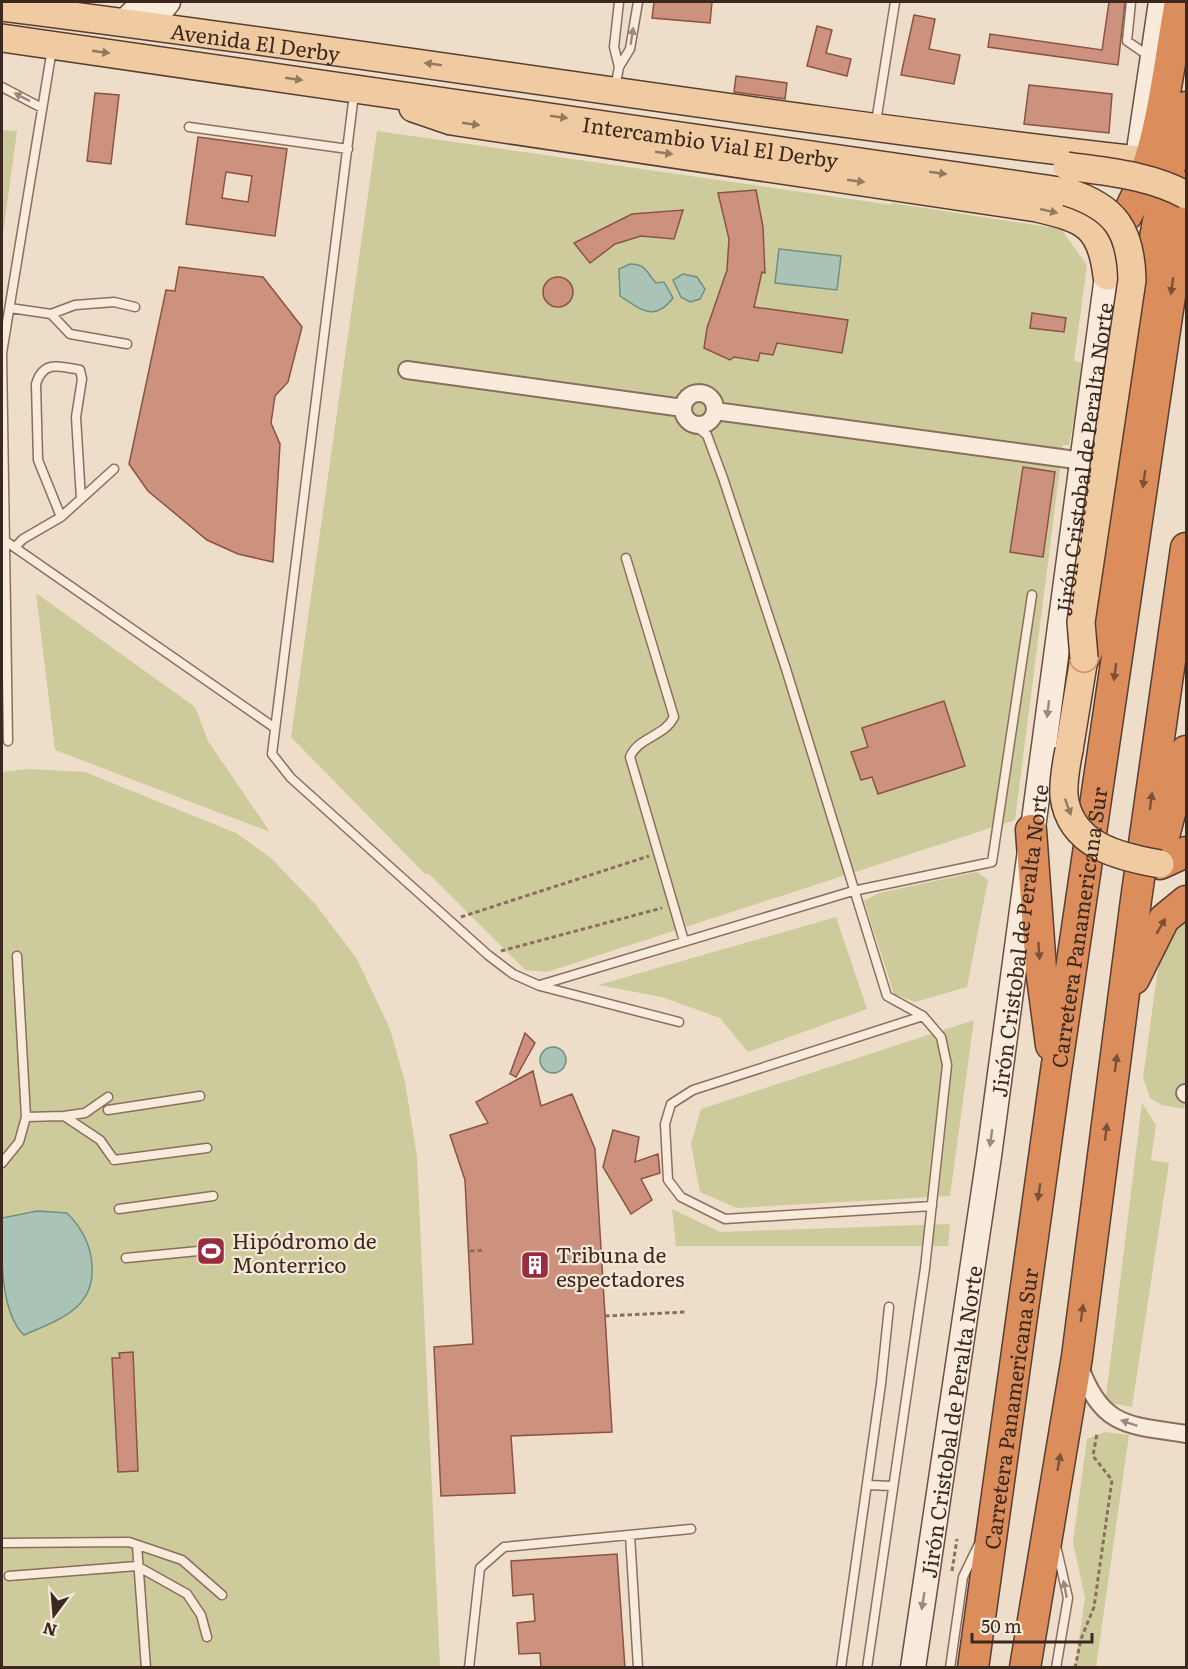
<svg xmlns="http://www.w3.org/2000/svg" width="1188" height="1669" viewBox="0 0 1188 1669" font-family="Literata,serif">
  <rect width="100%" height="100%" fill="#eeddc8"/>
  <path fill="#cdcb9c" d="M2,130L17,131L2,241Z
    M377,131L892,205V203L1061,229L1087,265L1074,361L1085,363L1069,445H1063L1015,820L547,972L525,970L429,874H425L291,737Z
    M36,593L195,707L208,741L270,832L55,750Z
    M28,769L85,772L236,833L271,858L316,905L357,959L390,1029L405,1082L417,1157L440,1667H2V772Z
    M977,872L988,880L967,987L915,1002L894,994L864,901L879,893Z
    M1186,914V1094L1184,1109L1162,1105L1150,1098L1143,1078L1157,975L1167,934Z
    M836,917L867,1009L748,1052L720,1018L662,997L598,985Z
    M974,1020L950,1196L737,1208L700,1192L691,1144L701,1109Z
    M1142,1103L1156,1125L1151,1160L1169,1163L1132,1407L1110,1403L1106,1397Z
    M672,1209L720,1232L950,1224L948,1246H676Z
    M1105,1432L1129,1435L1096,1667H1075L1085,1598L1073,1542L1087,1439Z"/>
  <path fill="#a9c3b7" stroke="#6f9183" stroke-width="1.5" d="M779,249L841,256L837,290L775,283Z
    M630,264C646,264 646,272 656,283L664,282L673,298C655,322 641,310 620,296L619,269Z
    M683,274L697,277L705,289L700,299L690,302L681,297L673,280Z
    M540 1060a13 13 0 1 1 26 0a13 13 0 1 1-26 0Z
    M37,1211L67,1213C82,1228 91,1245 92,1266C95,1309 58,1320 24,1335C0,1313 1,1253 2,1218Z"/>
  <path fill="#cc927e" stroke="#8a5343" stroke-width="1.5" fill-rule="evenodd" d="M654,2H712L710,23L652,18Z
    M1109,2H1125L1118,65L988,47L990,34L1102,50Z
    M914,15L935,19L929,49L960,55L954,84L901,75Z
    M817,26L832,30L826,53L851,59L847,76L807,66Z
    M736,76L787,83L785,99L734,92Z
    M1029,85L1112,94L1109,133L1024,124Z
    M95,93L119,95L111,164L87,161Z
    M198,137L287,149L275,236L186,224ZM226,172L252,176L248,202L222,198Z
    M756,190L763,227L765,273L762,272L754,307L848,320L842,353L777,343L773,355L760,353L758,361L734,357L730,360L704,348L707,328L727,270L729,239L718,193Z
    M683,210L674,239L641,236L615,244L590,263L574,243L632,214Z
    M179,267L263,277L302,327L288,382L275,396L271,423L280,444L273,562L238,554L207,540L148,491L129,464L166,290L175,291Z
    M543 292a15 15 0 1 1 30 0a15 15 0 1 1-30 0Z
    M1032,313L1066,318L1064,332L1030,328Z
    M1023,467L1055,472L1043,557L1010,552Z
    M944,701L965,766L878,794L872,777L861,780L851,752L868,747L862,728Z
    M525,1033L535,1043L516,1077L510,1074Z
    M533,1071L541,1106L572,1094L595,1149L612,1432L511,1436L515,1493L441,1496L434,1347L473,1344L465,1180L450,1135L488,1123L476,1102Z
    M613,1130L639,1137L635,1162L658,1154L660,1173L641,1179L652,1200L631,1214L603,1167Z
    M133,1352L138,1471L118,1472L112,1358H120L119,1353Z
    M617,1554L625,1668H541L540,1653L519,1654L517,1623L535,1621L533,1594L513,1596L511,1561Z"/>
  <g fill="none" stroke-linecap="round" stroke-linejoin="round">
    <g stroke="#8b6e5d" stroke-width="11">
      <path id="lane" d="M1131,2L1127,41L1150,57
        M619,67L614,47L619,2
        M2,87L42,108
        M615,88L619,67L630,49L638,2
        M354,94L272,754L291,778L488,955L513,974L540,986L679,1022
        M876,122L895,2
        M189,127L348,149
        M10,308L51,314L75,305L114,302L135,307
        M51,314L70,334L127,344
        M693,424L707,435L723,478L786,669L887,996L923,1016L941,1037L947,1065L925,1268L867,1668
        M61,517L38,460L36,384C43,360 60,366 80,370L82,379L76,417L81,499
        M4,540L275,728
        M15,547L23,539L61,517L114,469
        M626,558L674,717C664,737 638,737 630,757L684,941
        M8,741L2,353L52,49
        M540,985L853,891L992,862L1032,595
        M923,1016L693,1090L671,1104L665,1124L668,1180L681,1197L725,1219L932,1206
        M108,1110L200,1096
        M64,1116L85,1113L108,1097
        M26,1117L64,1116L100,1140L112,1157
        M114,1160L207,1148
        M2,1163L19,1142L26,1117L17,956
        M119,1209L213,1196
        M126,1258L219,1249
        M867,1485L893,1486
        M630,1535L638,1668
        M2,1543L129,1542L182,1560L222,1595
        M137,1545L146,1668
        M9,1576L137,1566L187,1594L201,1615L207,1637
        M469,1668L480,1568L504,1547L691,1529
        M841,1668L881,1384L889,1307
        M950,1668L963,1577L978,1546
        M1056,1668L1068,1598L1057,1550"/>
    </g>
    <g stroke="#8b6e5d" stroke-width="20">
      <path id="street" d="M407,370L683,408
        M683 409a16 16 0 1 1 32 0a16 16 0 1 1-32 0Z
        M715,411L1083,461
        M1185,1093L1186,1094
        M1080,1367C1102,1428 1129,1425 1186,1434"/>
    </g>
    <g stroke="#6d4f40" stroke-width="27">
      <g id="secondary">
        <path d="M123,23L144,2"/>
        <path d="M149,25L168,2"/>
        <path d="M1139,150L1161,2"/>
        <path id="s1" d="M913,1668L989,1156L1107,276L1112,256"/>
      </g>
    </g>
    <g stroke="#593d31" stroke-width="30">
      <g id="primary">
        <path id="s2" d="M2,7C381,54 758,117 1138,160"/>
        <path id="s3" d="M2,38L1067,192"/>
        <path d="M413,108L451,121L1037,208C1083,219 1101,224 1107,276"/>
        <path d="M1069,750L1084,658"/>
      </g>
    </g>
    <g stroke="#593d31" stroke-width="33">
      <g id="highway">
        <path d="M1127,215C1162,151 1167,72 1180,2"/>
        <path d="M1084,658L1093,638L1157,226L1180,121L1186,107"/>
        <path d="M1031,830L1041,969L1051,1045"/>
        <path d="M1160,852L1186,751"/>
        <path d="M1160,864L1186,852"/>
        <path d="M1134,979L1164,919L1186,901"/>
        <path id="s4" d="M973,1668L1056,1071L1186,187"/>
        <path d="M1025,1668L1077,1357L1136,900L1186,548"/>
      </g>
    </g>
    <path stroke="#8b6e5d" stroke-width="3" stroke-dasharray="4.5 3" stroke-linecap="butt" d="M461,917L649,856
      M501,951L662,908
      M470,1251L484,1250
      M605,1316L685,1312
      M952,1571L957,1539
      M1075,1668L1081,1639L1094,1607L1112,1480L1093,1456L1097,1433"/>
    <use href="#lane" stroke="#f9ebdc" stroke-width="8"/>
    <use href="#street" stroke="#f9ebdc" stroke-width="16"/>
    <use href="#secondary" stroke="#f9ebdc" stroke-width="24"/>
    <use href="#primary" stroke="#f0cba1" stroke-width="27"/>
    <use href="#highway" stroke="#db8e5b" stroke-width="30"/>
    <g stroke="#593d31" stroke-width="30" stroke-linecap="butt">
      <path id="primary-bridge" d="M1067,166C1107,172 1150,175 1186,195
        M1067,192C1115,207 1131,230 1132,280L1081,622L1084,658
        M1069,750C1066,765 1063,781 1064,796C1070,846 1120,857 1160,864"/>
    </g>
    <use href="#primary-bridge" stroke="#f0cba1" stroke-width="27"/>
  </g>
  <defs><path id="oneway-solid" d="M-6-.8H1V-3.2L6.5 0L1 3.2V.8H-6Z" transform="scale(1.5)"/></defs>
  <g fill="#9a8a7e">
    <use href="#oneway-solid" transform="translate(632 36) rotate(-81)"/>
    <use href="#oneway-solid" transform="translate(22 97) rotate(-153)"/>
    <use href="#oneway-solid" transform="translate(1048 709) rotate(97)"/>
    <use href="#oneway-solid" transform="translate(991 1138) rotate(98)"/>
    <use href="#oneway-solid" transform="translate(1129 1423) rotate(-161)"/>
    <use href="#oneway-solid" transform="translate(1065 1589) rotate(-101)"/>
    <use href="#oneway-solid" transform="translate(923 1601) rotate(99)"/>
  </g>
  <g fill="#967a60">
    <use href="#oneway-solid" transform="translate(101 52) rotate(8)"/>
    <use href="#oneway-solid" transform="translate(433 64) rotate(-172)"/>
    <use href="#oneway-solid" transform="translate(294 79) rotate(8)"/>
    <use href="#oneway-solid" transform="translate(559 117) rotate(8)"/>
    <use href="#oneway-solid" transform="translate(471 124) rotate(8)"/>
    <use href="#oneway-solid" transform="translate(664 153) rotate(8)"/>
    <use href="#oneway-solid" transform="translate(938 173) rotate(8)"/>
    <use href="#oneway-solid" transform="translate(856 181) rotate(8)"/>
    <use href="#oneway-solid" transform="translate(1049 211) rotate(13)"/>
    <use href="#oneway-solid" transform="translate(1068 807) rotate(70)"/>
  </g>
  <g fill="#7b5138">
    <use href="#oneway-solid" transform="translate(1172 286) rotate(98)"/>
    <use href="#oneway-solid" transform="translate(1144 479) rotate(98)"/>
    <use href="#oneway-solid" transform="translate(1115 672) rotate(98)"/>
    <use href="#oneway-solid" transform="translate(1151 801) rotate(-82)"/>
    <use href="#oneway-solid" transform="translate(1161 926) rotate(-60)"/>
    <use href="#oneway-solid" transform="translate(1039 951) rotate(86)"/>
    <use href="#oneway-solid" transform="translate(1116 1063) rotate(-82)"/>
    <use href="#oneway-solid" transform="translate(1106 1132) rotate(-83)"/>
    <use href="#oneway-solid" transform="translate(1039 1192) rotate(98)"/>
    <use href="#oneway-solid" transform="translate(1082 1313) rotate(-82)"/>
    <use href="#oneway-solid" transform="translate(1059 1462) rotate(-80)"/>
  </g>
  <defs>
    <g id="stadium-square" transform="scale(1.5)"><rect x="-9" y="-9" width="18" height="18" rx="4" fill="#992d40" stroke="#f6e8d8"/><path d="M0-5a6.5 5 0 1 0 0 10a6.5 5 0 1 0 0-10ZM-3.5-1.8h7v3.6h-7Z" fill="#fff"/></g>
    <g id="building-square" transform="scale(1.5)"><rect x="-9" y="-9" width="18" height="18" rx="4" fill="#992d40" stroke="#f6e8d8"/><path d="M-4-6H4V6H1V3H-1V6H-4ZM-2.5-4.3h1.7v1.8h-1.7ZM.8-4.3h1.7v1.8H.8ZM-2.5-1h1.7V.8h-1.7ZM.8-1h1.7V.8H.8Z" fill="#fff"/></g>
  </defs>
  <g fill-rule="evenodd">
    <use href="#stadium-square" x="211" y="1251"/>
    <use href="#building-square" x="535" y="1265"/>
  </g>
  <g text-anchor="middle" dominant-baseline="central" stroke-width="4.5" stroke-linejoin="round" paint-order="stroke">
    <g font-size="21" fill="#3b2920" stroke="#f6e8d8">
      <text stroke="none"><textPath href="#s2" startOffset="256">Avenida El Derby</textPath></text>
      <text stroke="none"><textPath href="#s3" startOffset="716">Intercambio Vial El Derby</textPath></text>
      <text stroke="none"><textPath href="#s1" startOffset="1221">Jirón Cristobal de Peralta Norte</textPath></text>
      <text stroke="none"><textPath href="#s4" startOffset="748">Carretera Panamericana Sur</textPath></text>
      <text stroke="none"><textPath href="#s1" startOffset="735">Jirón Cristobal de Peralta Norte</textPath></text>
      <text stroke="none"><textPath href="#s4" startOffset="262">Carretera Panamericana Sur</textPath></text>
      <text stroke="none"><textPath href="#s1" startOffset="249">Jirón Cristobal de Peralta Norte</textPath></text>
    </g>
    <g font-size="21" fill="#3b2920" stroke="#f6e8d8" text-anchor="start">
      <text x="232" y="1239">Hipódromo de<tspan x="232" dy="24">Monterrico</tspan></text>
      <text x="556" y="1253">Tribuna de<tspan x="556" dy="24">espectadores</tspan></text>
    </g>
  </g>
  <rect width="1188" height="1669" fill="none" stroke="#3b2920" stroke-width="6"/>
  <g transform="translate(54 1615) rotate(196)" stroke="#f6e8d8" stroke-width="4.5" paint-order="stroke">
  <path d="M0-4.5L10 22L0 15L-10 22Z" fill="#3b2920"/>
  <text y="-9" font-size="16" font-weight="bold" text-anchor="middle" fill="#3b2920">N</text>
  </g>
  <path d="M972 1633v9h120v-9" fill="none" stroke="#3b2920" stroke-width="3"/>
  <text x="981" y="1633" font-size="18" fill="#3b2920" stroke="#f6e8d8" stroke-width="4.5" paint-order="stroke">50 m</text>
</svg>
